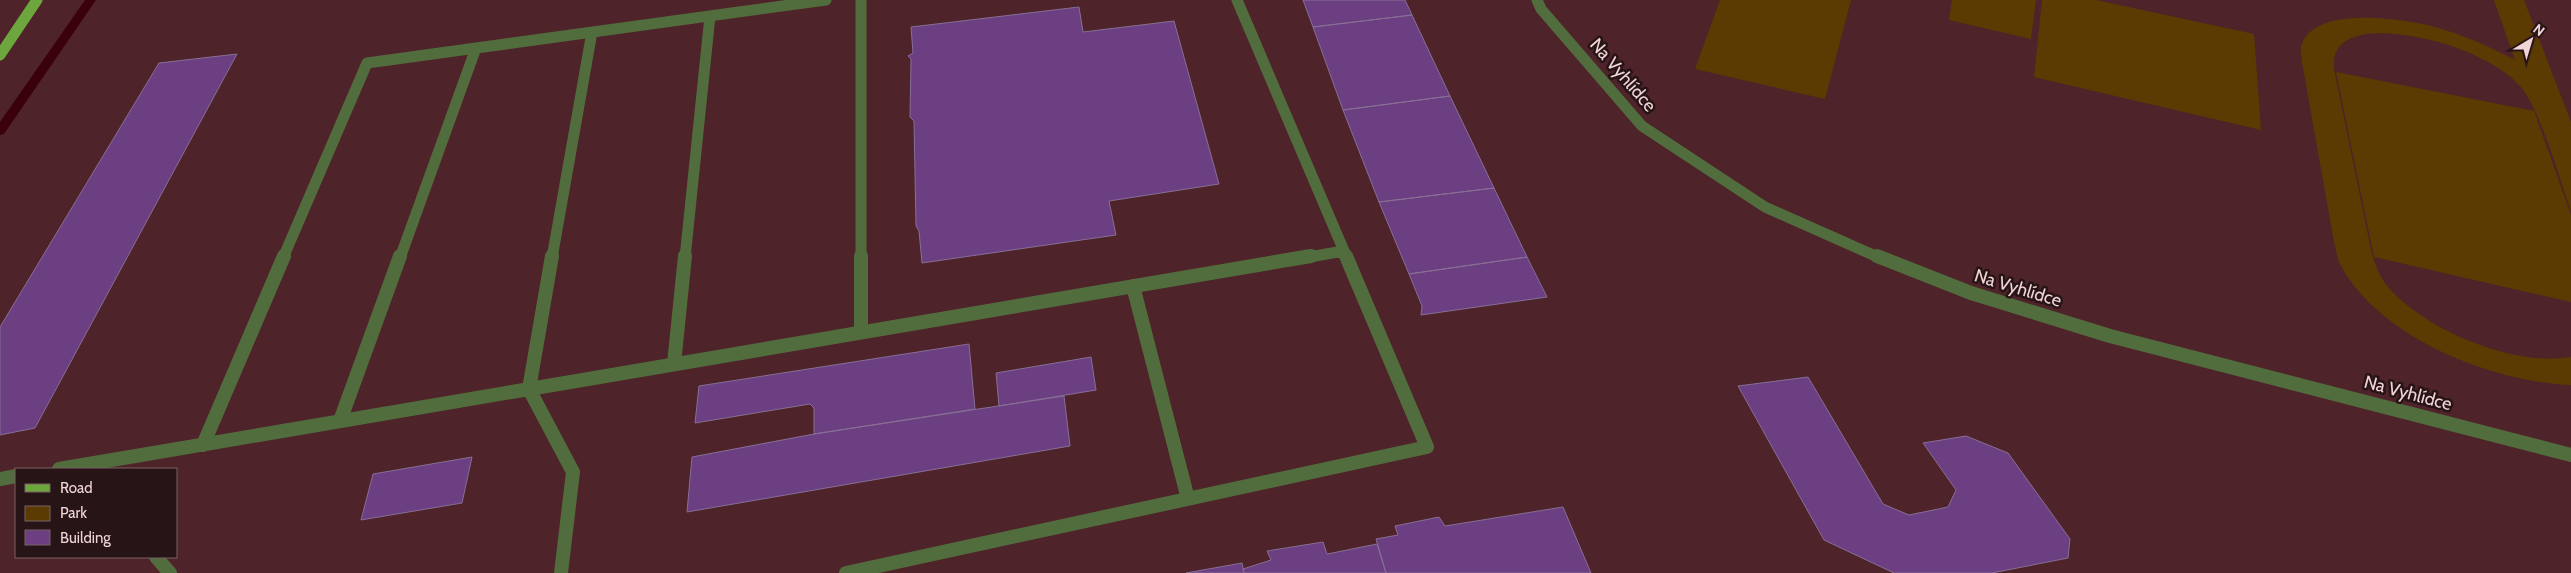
<svg xmlns="http://www.w3.org/2000/svg" width="2571" height="573" viewBox="0 0 2571 573" font-family="Cabin,sans-serif">
  <rect width="100%" height="100%" fill="#4e2329"/>
  <path fill="#5c3b02" d="M1720,0H1851L1825,99L1695,69Z
    M1952,0H2036L2031,39L1949,20Z
    M2042,0H2096L2254,34L2261,130L2034,77Z
    M2494,0H2524L2571,122V211C2560,180 2539,105 2519,85C2504,69 2484,59 2465,51C2435,38 2328,11 2334,69L2371,250C2375,264 2379,277 2389,288C2427,331 2514,367 2571,357V385C2492,382 2379,338 2340,264C2337,258 2336,249 2334,242L2302,62C2302,58 2300,51 2301,47C2312,2 2415,20 2445,30C2470,38 2492,48 2515,60Z
    M2336,72L2534,111L2571,215V302L2374,257Z"/>
  <g fill="none" stroke-linecap="round" stroke-linejoin="round">
    <path fill="#3b000e" fill-rule="evenodd" d="M85,0H96L4,134L0,135V122Z"/>
  </g>
  <path fill="#6b3f82" stroke="#876f95" d="M1303,0H1405L1412,15L1313,27Z
    M1079,7L1083,32L1174,21L1219,184L1109,201L1116,235L922,263L919,231L916,226L914,121L910,117L911,59L908,56L913,53L911,27Z
    M1412,15L1450,96L1343,110L1313,27Z
    M237,54L35,428L0,435V327L159,63Z
    M1450,96L1494,188L1379,202L1343,110Z
    M1494,188L1527,257L1409,274L1379,202Z
    M1527,257L1547,297L1421,315L1422,306L1409,274Z
    M969,344L975,409L814,434V408L810,404L695,423L699,386Z
    M1091,357L1096,390L999,406L996,373Z
    M1808,377L1883,504L1909,515L1948,507L1956,490L1923,443L1966,436L2008,453L2070,539L2068,558L1992,573H1894L1824,540L1738,386Z
    M1064,396L1070,446L687,512L692,457L814,434Z
    M472,457L462,503L361,520L373,474Z
    M1563,507L1591,573H1386L1376,539L1398,535L1395,526L1439,517L1445,526Z
    M1323,542L1327,554L1377,544L1386,573H1244L1243,569L1271,560L1267,551Z
    M1242,563L1244,573H1186Z"/>
  <g fill="none" stroke-linecap="round" stroke-linejoin="round">
    <path stroke="#526d3d" stroke-width="11" d="M861,0V258
      M1237,0L1347,258
      M283,258L367,63L826,0
      M400,258L476,48
      M552,258L592,32
      M685,258L710,16
      M1304,258L1343,251"/>
    <path stroke="#526d3d" stroke-width="14" d="M552,256L529,389L573,472L561,573
      M861,256V332
      M1133,286L1188,499
      M674,364L685,256
      M340,421L400,256
      M203,445L284,256
      M59,469L1311,256
      M0,479L16,476
      M156,557L170,573
      M846,573L1427,447L1346,256"/>
    <path stroke="#526d3d" stroke-width="11" d="M1537,0L1541,9L1642,126L1765,207L1880,258"/>
    <path stroke="#526d3d" stroke-width="14" d="M1877,256L1971,293L2110,336L2571,455"/>
    <path stroke="#6da63c" stroke-width="11" d="M0,55L37,0"/>
  </g>
  <g text-anchor="middle" dominant-baseline="central" stroke-width="5" stroke-linejoin="round" paint-order="stroke">
    <g font-size="18" fill="#f1d4d6" stroke="#271416">
      <text transform="translate(1623 75) rotate(49)">Na Vyhlídce</text>
      <text transform="translate(2018 288) rotate(17)">Na Vyhlídce</text>
      <text transform="translate(2408 393) rotate(15)">Na Vyhlídce</text>
    </g>
  </g>
  <rect x="15" y="468" width="162" height="90" fill="#271416" stroke="#786163"/>
  <rect x="25" y="484" width="25" height="8" fill="#6da63c" stroke="#786163"/>
  <text x="60" y="493" font-size="15" fill="#f1d4d6">Road</text>
  <rect x="25" y="506" width="25" height="15" fill="#5c3b02" stroke="#786163"/>
  <text x="60" y="518" font-size="15" fill="#f1d4d6">Park</text>
  <rect x="25" y="530" width="25" height="15" fill="#6b3f82" stroke="#786163"/>
  <text x="60" y="543" font-size="15" fill="#f1d4d6">Building</text>
  <g transform="translate(2531 40) rotate(38)" stroke="#271416" stroke-width="4" paint-order="stroke">
  <path d="M0-4L9 19L0 12L-9 19Z" fill="#f1d4d6"/>
  <text y="-8" font-size="14" font-weight="bold" text-anchor="middle" fill="#f1d4d6">N</text>
  </g>
</svg>
